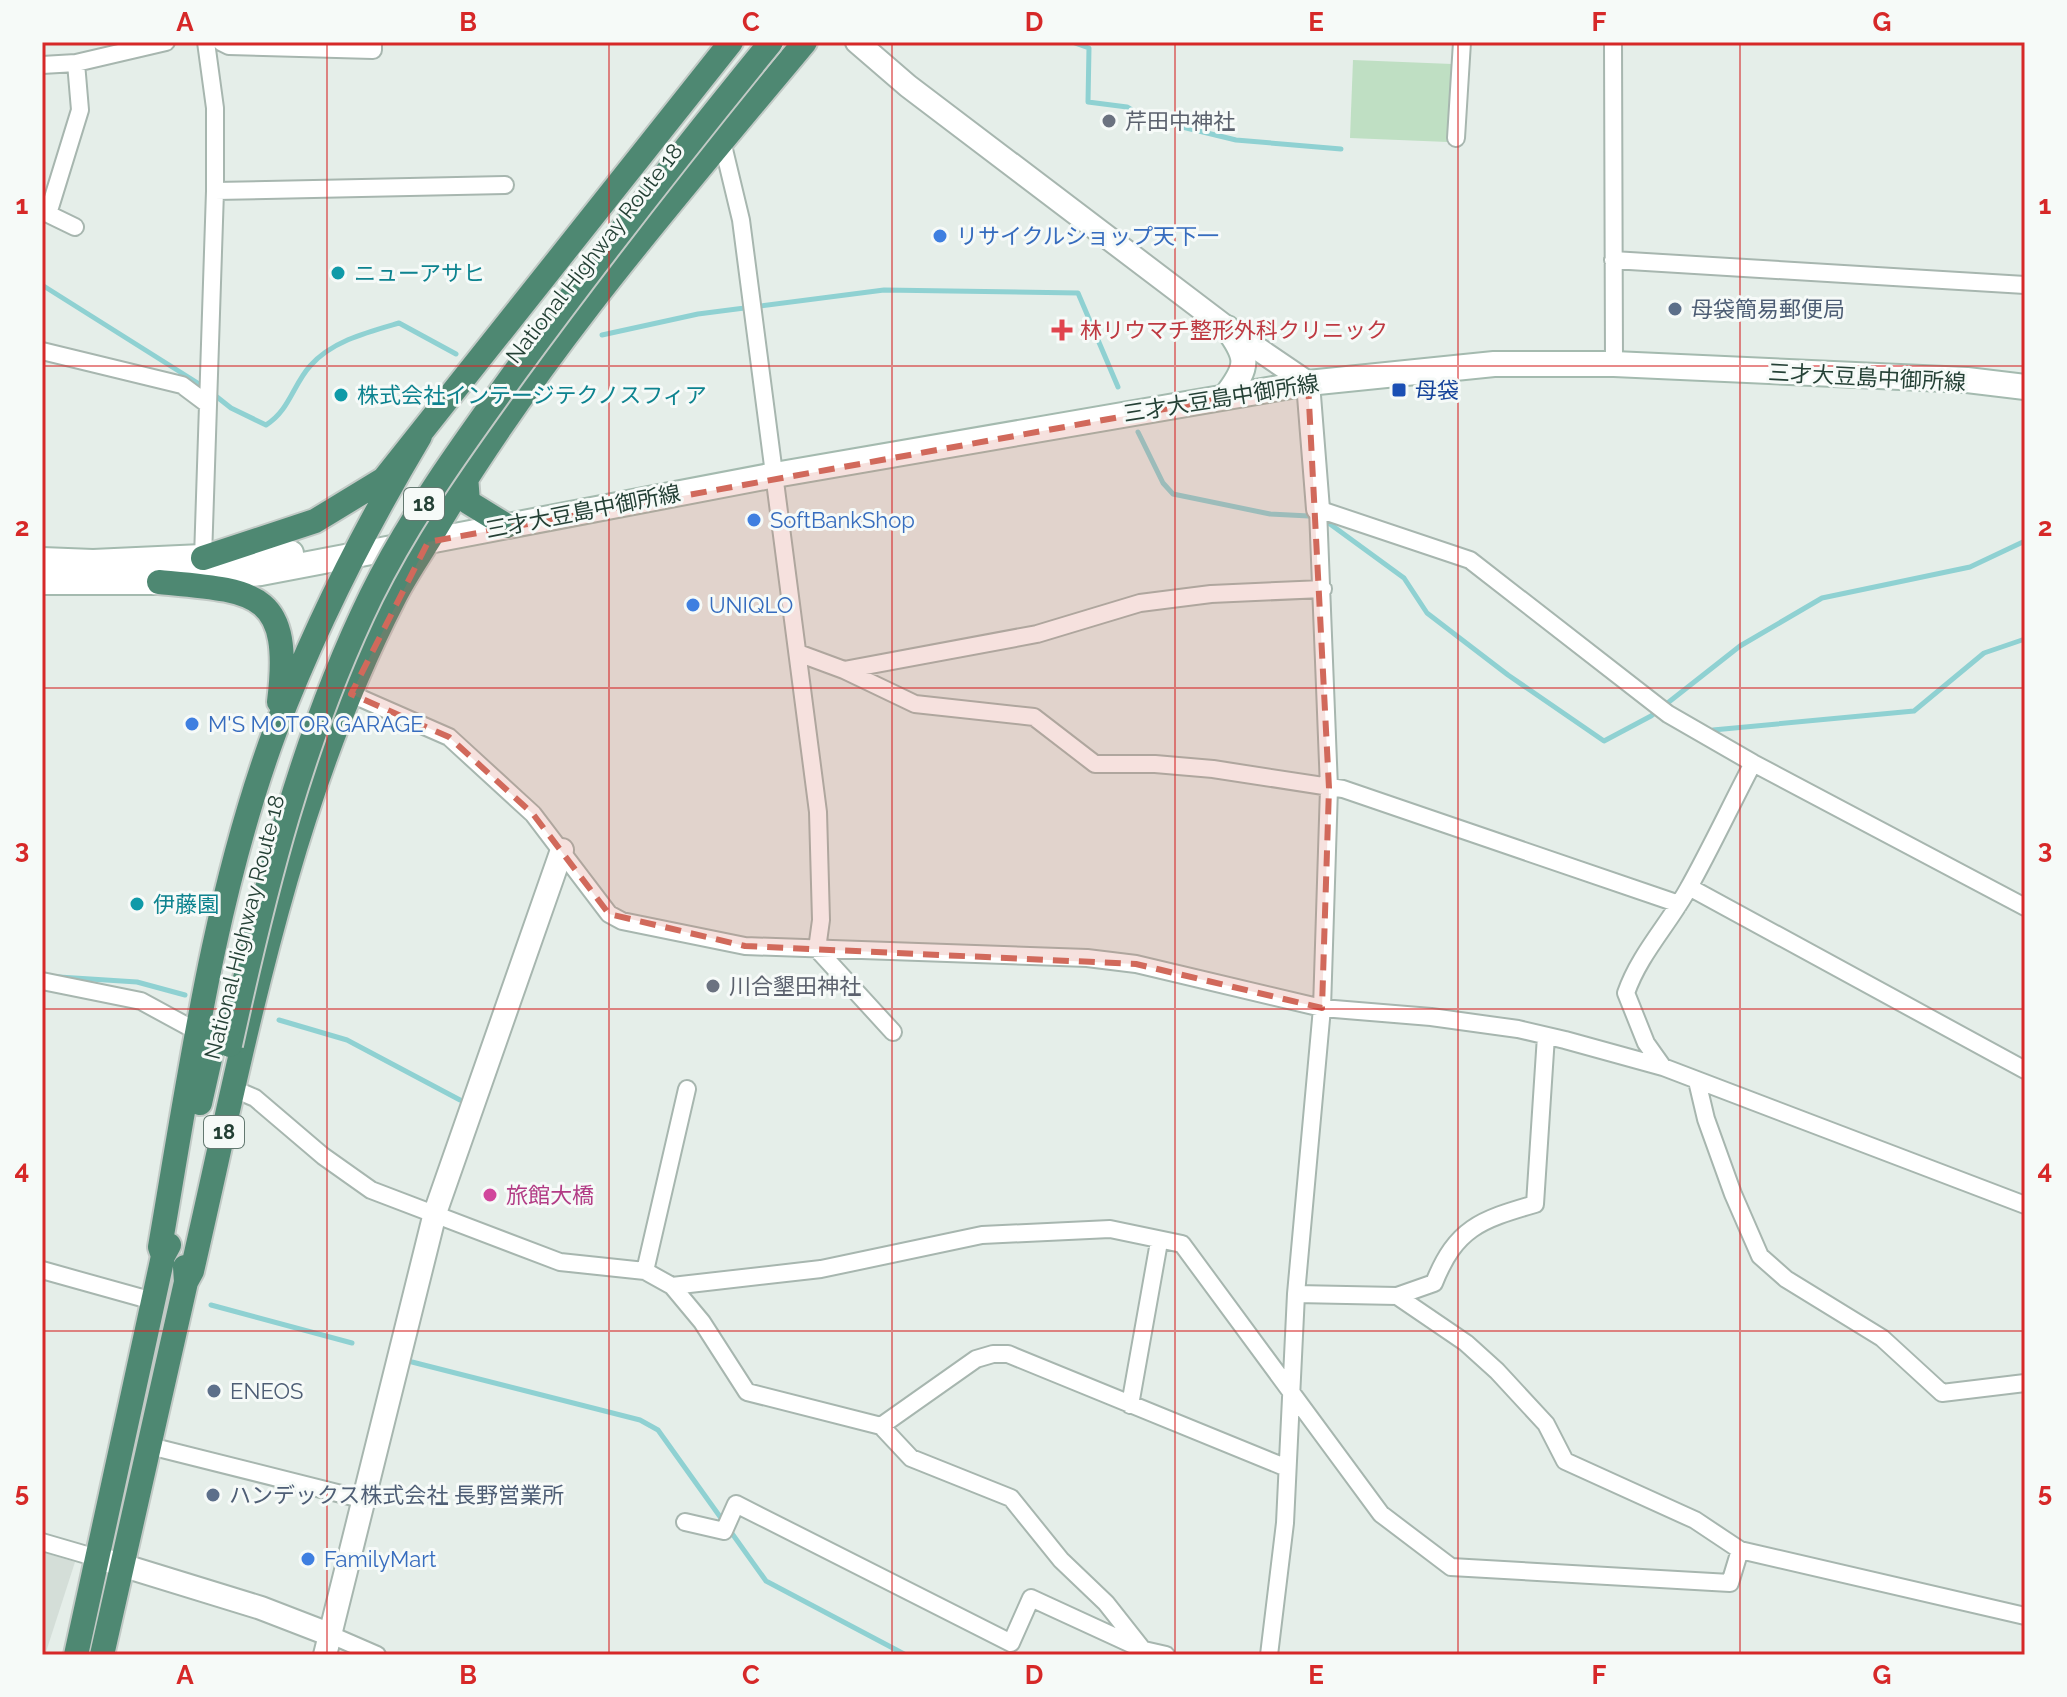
<svg xmlns="http://www.w3.org/2000/svg" width="2067" height="1697" viewBox="0 0 2067 1697" font-family="Raleway,'Noto Sans JP',sans-serif">
  <rect width="100%" height="100%" fill="#e5eee9"/>
  <path fill="#d4ded8" d="M42,1552L75,1562L45,1655H42Z"/>
  <path fill="#bfdfc3" d="M1353,60L1452,64L1448,142L1350,138Z"/>
  <g fill="none" stroke-linecap="round" stroke-linejoin="round">
    <path stroke="#8fd1d2" stroke-width="5" d="M1072,42L1089,48L1088,102L1127,107L1145,118L1236,140L1341,149
      M42,285L204,387
      M602,335L698,314L884,290L1078,293L1118,387
      M212,393L231,408L266,425C289,411 293,385 310,366C332,341 368,332 399,323L456,354
      M1138,432L1163,483L1173,494L1270,514L1309,516
      M1330,524L1404,578L1427,613L1508,675L1604,741L1651,716L1740,646L1822,598L1970,567L2025,541
      M1713,730L1914,711L1984,653L2025,639
      M59,977L137,982L185,995
      M279,1020L347,1040L460,1100
      M211,1305L352,1343
      M412,1362L640,1420L658,1430L766,1581L906,1655"/>
    <g stroke="#a7b6af" stroke-width="20">
      <path id="minor" d="M221,42L229,46L373,50V42
        M1613,42L1614,364
        M42,65L76,63L166,42
        M1456,138L1462,42
        M722,141L741,220L818,812L821,920L817,949L893,1032
        M215,191L505,185
        M42,211L75,227
        M48,214L80,110L76,63
        M1613,260L2025,285
        M42,351L182,385L206,403
        M203,558L215,191V108L206,42
        M798,653L844,670L915,704L1034,717L1095,764H1155L1213,769L1343,789L1679,904
        M844,670L1037,634L1140,603L1211,594L1323,589
        M351,694L449,737L533,814L609,914L622,921L745,946L1087,958L1136,964L1322,1008L1431,1017L1518,1029L1565,1040L1663,1067L2025,1205
        M1689,887L2025,1070
        M42,981L141,1001L198,1032
        M1663,1067L1646,1043L1626,993C1639,955 1668,925 1688,889C1711,848 1731,805 1753,763
        M1697,1081L1706,1119L1733,1194L1760,1256L1786,1279L1882,1338L1942,1393L2025,1383
        M234,1089L255,1098L323,1156L371,1190L560,1262L645,1271L672,1286L702,1322L747,1392L881,1426L911,1458L1011,1498L1061,1560L1106,1603L1147,1655
        M42,1270L153,1301
        M645,1271L687,1089
        M672,1286L821,1269L982,1235L1110,1229L1182,1244L1381,1514L1451,1567L1730,1583L1740,1550
        M1296,1294L1397,1296L1466,1343L1497,1371L1546,1424L1565,1461L1695,1520L1740,1550L2025,1616
        M1397,1296L1434,1283C1456,1228 1480,1220 1535,1204L1546,1036
        M1130,1405L1159,1242
        M881,1426L976,1359L993,1354H1008L1287,1468
        M150,1446L365,1500
        M685,1522L724,1531L736,1504L1011,1643L1031,1598L1144,1650L1166,1655
        M42,1542L97,1558
        M331,1635L377,1655
        M1269,1655L1285,1523L1296,1294L1322,1008L1329,788L1318,509L1470,560L1668,714L1753,763L2025,907"/>
    </g>
    <g stroke="#a7b6af" stroke-width="26">
      <path id="tertiary" d="M857,42L908,86L1227,328L1308,383L1318,509
        M105,1560L261,1608L331,1635
        M325,1655L435,1213L562,850"/>
    </g>
    <g stroke="#a4baaf" stroke-width="28">
      <path id="secondary" d="M1226,396C1249,366 1249,358 1227,328
        M42,560L93,562L291,553
        M42,582H159L261,573L775,475L1308,383L1494,364H1614L1967,380L2025,387"/>
    </g>
    <g stroke="#c2cac6" stroke-width="28">
      <path id="trunk" d="M466,476L468,502L507,526
        M203,558L315,521L384,479L731,42
        M159,582C255,591 293,590 279,702
        M200,1103L214,1041
        M163,1256L160,1247C190,1074 214,896 275,731C314,629 364,530 420,436
        M186,1282L192,1271C244,1045 286,809 393,600C405,575 422,552 436,528C540,353 675,198 805,42
        M76,1655L163,1256L169,1245
        M102,1655L186,1282L185,1267"/>
    </g>
    <use href="#minor" stroke="#fff" stroke-width="16"/>
    <use href="#tertiary" stroke="#fff" stroke-width="22"/>
    <use href="#secondary" stroke="#fff" stroke-width="24"/>
    <use href="#trunk" stroke="#4e8872" stroke-width="24"/>
    <g stroke="#c2cac6" stroke-width="28" stroke-linecap="butt">
      <path id="trunk-bridge" d="M230,1045C264,890 301,740 371,596C410,517 463,444 515,372C597,260 683,150 771,42"/>
    </g>
    <use href="#trunk-bridge" stroke="#4e8872" stroke-width="24"/>
  </g>
  <path fill="#d1695b" fill-opacity="0.2" stroke="#d1695b" stroke-width="6" stroke-dasharray="16 10" stroke-linejoin="round" d="M1308,383L1329,788L1322,1008L1136,964L745,946L609,914L533,814L449,737L351,694L428,542Z"/>
  <path fill="none" stroke="#d62828" stroke-width="2" stroke-opacity="0.55" d="M327,42V1655M609,42V1655M892,42V1655M1175,42V1655M1458,42V1655M1740,42V1655M42,366H2025M42,688H2025M42,1009H2025M42,1331H2025"/>
  <g fill="#6b7280" stroke="#f6faf8" stroke-width="3">
    <circle cx="1109" cy="121" r="8"/>
    <circle cx="713" cy="986" r="8"/>
  </g>
  <g fill="#3f7fe0" stroke="#f6faf8" stroke-width="3">
    <circle cx="940" cy="236" r="8"/>
    <circle cx="754" cy="520" r="8"/>
    <circle cx="693" cy="605" r="8"/>
    <circle cx="192" cy="724" r="8"/>
    <circle cx="308" cy="1559" r="8"/>
  </g>
  <g fill="#0f9aa8" stroke="#f6faf8" stroke-width="3">
    <circle cx="338" cy="273" r="8"/>
    <circle cx="341" cy="395" r="8"/>
    <circle cx="137" cy="904" r="8"/>
  </g>
  <g fill="#5c6f8a" stroke="#f6faf8" stroke-width="3">
    <circle cx="1675" cy="309" r="8"/>
    <circle cx="214" cy="1391" r="8"/>
    <circle cx="213" cy="1495" r="8"/>
  </g>
  <path fill="#e0444e" stroke="#f6faf8" stroke-width="3" d="M1058 318h8v8h8v8h-8v8h-8v-8h-8v-8h8z"/>
  <rect fill="#1a4fb4" stroke="#f6faf8" stroke-width="3" x="1391" y="382" width="16" height="16" rx="4"/>
  <circle fill="#d1479c" stroke="#f6faf8" stroke-width="3" cx="490" cy="1195" r="8"/>
  <g text-anchor="middle" dominant-baseline="central" stroke-width="6" stroke-linejoin="round" paint-order="stroke">
    <g fill="#f6faf8" stroke="#637870" stroke-width="2">
      <rect x="404" y="488" width="40" height="32" rx="6"/>
      <rect x="204" y="1116" width="40" height="32" rx="6"/>
    </g>
    <g font-size="20" font-weight="bold" fill="#244035">
      <text x="424" y="504">18</text>
      <text x="224" y="1132">18</text>
    </g>
    <g font-size="22" fill="#5b616d" stroke="#f6faf8" text-anchor="start">
      <text x="1125" y="121">芹田中神社</text>
      <text x="729" y="986">川合墾田神社</text>
    </g>
    <g font-size="22" fill="#366cbe" stroke="#f6faf8" text-anchor="start">
      <text x="956" y="236">リサイクルショップ天下一</text>
      <text x="770" y="520">SoftBankShop</text>
      <text x="709" y="605">UNIQLO</text>
      <text x="208" y="724">M'S MOTOR GARAGE</text>
      <text x="324" y="1559">FamilyMart</text>
    </g>
    <g font-size="22" fill="#244035" stroke="#f6faf8">
      <text transform="translate(594 253) rotate(-52)">National Highway Route 18</text>
      <text transform="translate(1867 377) rotate(3)">三才大豆島中御所線</text>
      <text transform="translate(1221 398) rotate(-9)">三才大豆島中御所線</text>
      <text transform="translate(583 511) rotate(-11)">三才大豆島中御所線</text>
      <text transform="translate(244 927) rotate(-76)">National Highway Route 18</text>
    </g>
    <g font-size="22" fill="#0d838f" stroke="#f6faf8" text-anchor="start">
      <text x="354" y="273">ニューアサヒ</text>
      <text x="357" y="395">株式会社インテージテクノスフィア</text>
      <text x="153" y="904">伊藤園</text>
    </g>
    <g font-size="22" fill="#4e5e75" stroke="#f6faf8" text-anchor="start">
      <text x="1691" y="309">母袋簡易郵便局</text>
      <text x="230" y="1391">ENEOS</text>
      <text x="229" y="1495">ハンデックス株式会社 長野営業所</text>
    </g>
    <g font-size="22" fill="#be3a42" stroke="#f6faf8" text-anchor="start">
      <text x="1080" y="330">林リウマチ整形外科クリニック</text>
    </g>
    <g font-size="22" fill="#164399" stroke="#f6faf8" text-anchor="start">
      <text x="1415" y="390">母袋</text>
    </g>
    <g font-size="22" fill="#b23c85" stroke="#f6faf8" text-anchor="start">
      <text x="506" y="1195">旅館大橋</text>
    </g>
  </g>
  <rect width="2067" height="1697" fill="none" stroke="#f6faf8" stroke-width="88"/>
  <rect x="44" y="44" width="1979" height="1609" fill="none" stroke="#d62828" stroke-width="3"/>
  <g font-size="26" text-anchor="middle" font-weight="bold" fill="#d62828">
    <text x="185" y="31">A</text>
    <text x="468" y="31">B</text>
    <text x="751" y="31">C</text>
    <text x="1034" y="31">D</text>
    <text x="1316" y="31">E</text>
    <text x="1599" y="31">F</text>
    <text x="1882" y="31">G</text>
    <text x="22" y="214">1</text>
    <text x="2045" y="214">1</text>
    <text x="22" y="536">2</text>
    <text x="2045" y="536">2</text>
    <text x="22" y="858">3</text>
    <text x="2045" y="858">3</text>
    <text x="22" y="1179">4</text>
    <text x="2045" y="1179">4</text>
    <text x="22" y="1501">5</text>
    <text x="2045" y="1501">5</text>
    <text x="185" y="1684">A</text>
    <text x="468" y="1684">B</text>
    <text x="751" y="1684">C</text>
    <text x="1034" y="1684">D</text>
    <text x="1316" y="1684">E</text>
    <text x="1599" y="1684">F</text>
    <text x="1882" y="1684">G</text>
  </g>
</svg>
